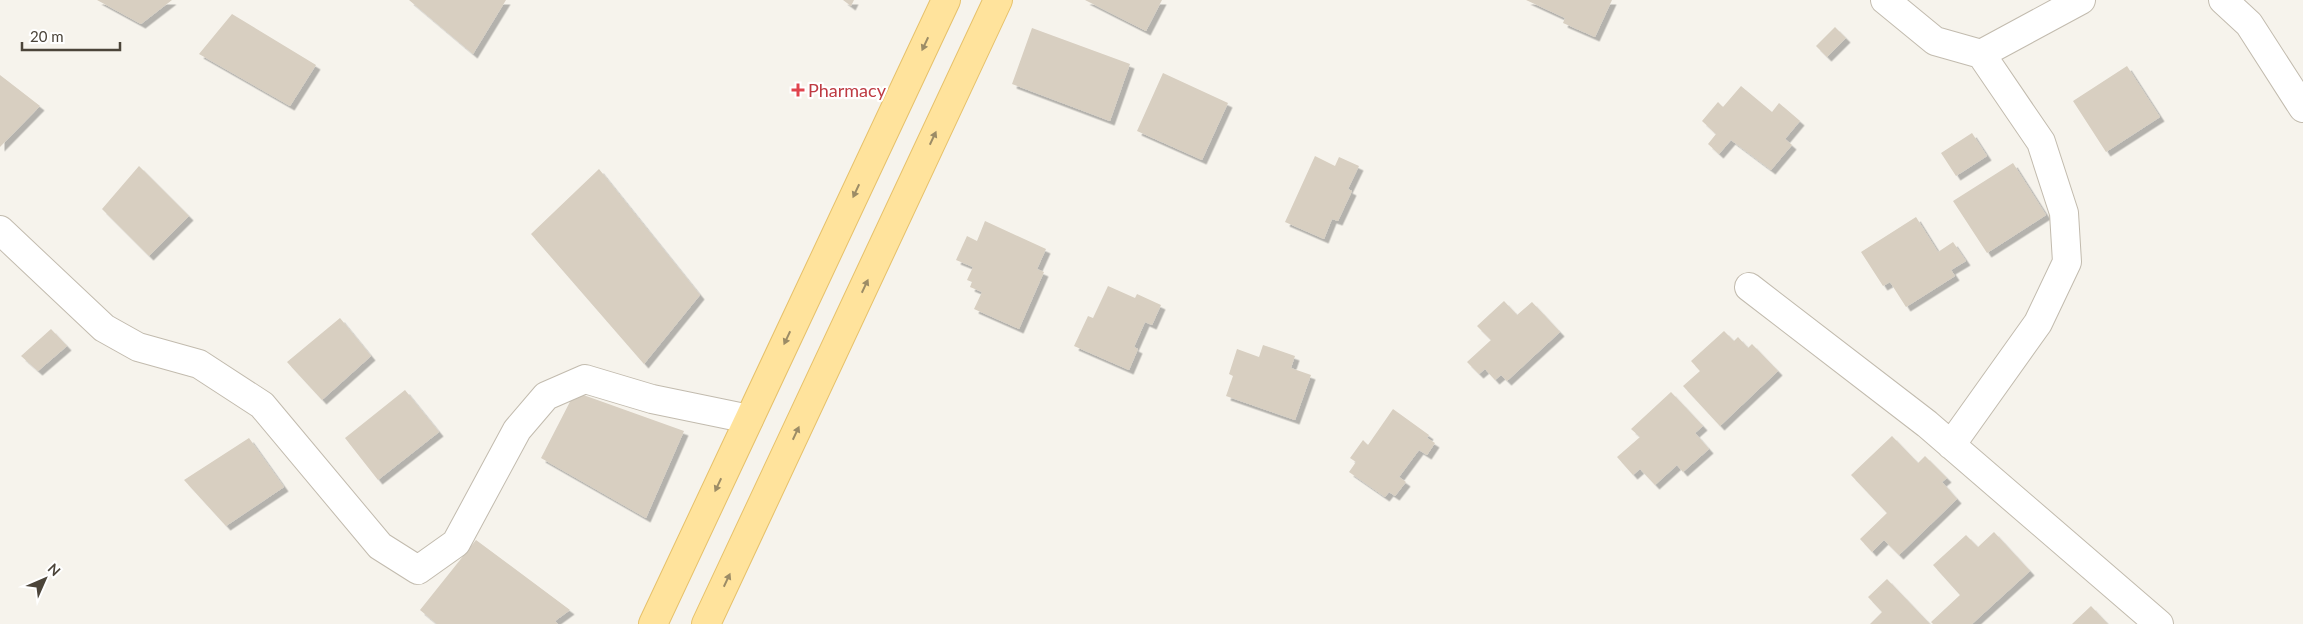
<svg xmlns="http://www.w3.org/2000/svg" width="2303" height="624" viewBox="0 0 2303 624" font-family="Lato,sans-serif">
  <defs>
    <filter id="shadow"><feDropShadow dx="4.5" dy="4.5" stdDeviation="0" flood-color="#0004"/></filter>
  </defs>
  <rect width="100%" height="100%" fill="#f6f3ec"/>
  <path fill="#d8cfc1" filter="url(#shadow)" d="M97,0H172L141,24Z
    M409,0H506L473,54Z
    M843,0H854L851,6Z
    M1085,0H1162L1146,31Z
    M1526,0H1612L1595,37L1563,23L1565,18Z
    M232,14L316,65L290,106L199,54Z
    M1835,27L1846,38L1827,57L1816,46Z
    M1032,28L1130,64L1110,121L1012,84Z
    M2127,66L2160,117L2106,152L2073,101Z
    M1163,73L1228,103L1202,160L1137,131Z
    M0,75L40,106L0,147Z
    M1741,86L1772,112L1779,103L1800,121L1785,139L1792,145L1771,170L1731,140L1719,154L1708,144L1716,134L1702,121L1718,102L1723,107Z
    M1972,133L1987,156L1956,176L1941,153Z
    M1315,156L1335,166L1339,157L1359,166L1348,189L1352,191L1338,221L1332,219L1324,239L1285,222Z
    M2013,163L2046,215L1987,253L1953,201Z
    M139,166L189,216L149,256L102,209Z
    M599,169L700,295L644,364L531,234Z
    M1916,217L1938,252L1953,242L1966,261L1951,270L1955,276L1906,307L1890,282L1883,286L1861,252Z
    M985,221L1046,249L1037,269L1044,272L1019,329L974,309L982,292L970,287L972,282L967,280L973,267L956,260L967,236L977,241Z
    M1108,286L1135,298L1137,294L1161,305L1152,325L1145,322L1134,347L1138,349L1129,370L1074,346L1088,316L1093,318Z
    M1504,301L1517,315L1532,302L1560,332L1507,381L1501,375L1495,380L1485,369L1479,374L1467,362L1491,340L1477,326Z
    M340,318L371,356L322,400L287,362Z
    M51,329L67,346L38,371L21,356Z
    M1724,331L1734,341L1738,337L1748,348L1752,344L1778,371L1720,426L1683,386L1700,371L1691,361Z
    M1263,345L1295,356L1291,368L1311,375L1295,420L1226,396L1233,376L1229,374L1237,349L1259,357Z
    M405,390L439,432L378,480L345,438Z
    M575,392L684,431L646,518L541,458Z
    M1671,392L1703,426L1695,433L1709,449L1683,472L1677,465L1655,485L1640,469L1633,475L1617,457L1640,437L1631,429Z
    M1393,409L1429,435L1427,438L1435,443L1427,455L1419,450L1399,477L1406,482L1395,496L1389,492L1385,497L1349,472L1356,462L1350,458L1363,440L1368,445Z
    M1892,436L1918,463L1925,456L1947,478L1942,482L1957,499L1899,555L1884,540L1872,552L1860,539L1887,513L1851,475Z
    M249,438L284,487L226,526L184,480Z
    M1994,532L2030,571L1972,624H1933L1931,622L1960,595L1933,565L1966,535L1978,547Z
    M476,540L570,610L555,621L558,624H437L420,610Z
    M1887,579L1930,624H1870L1882,612L1868,597Z
    M2091,606L2108,624H2072Z"/>
  <g fill="none" stroke-linecap="round" stroke-linejoin="round">
    <g stroke="#c2bbae" stroke-width="30">
      <path id="minor" d="M1885,0L1935,41L1981,54L2081,0
        M2223,0L2249,24L2303,108
        M0,230L104,328L138,347L199,364L262,405L380,546L418,570L456,543L517,430L546,396L585,379L652,399L749,419
        M1749,287L1927,424L2159,624
        M1951,445L2038,323L2067,262L2064,213L2041,142L1981,54"/>
    </g>
    <g stroke="#e6c16a" stroke-width="30">
      <path id="primary" d="M653,624L946,0
        M706,624L998,0"/>
    </g>
    <use href="#minor" stroke="#fff" stroke-width="28"/>
    <use href="#primary" stroke="#ffe39c" stroke-width="28"/>
  </g>
  <defs><path id="oneway-solid" d="M-6-.8H1V-3.2L6.5 0L1 3.2V.8H-6Z" transform="scale(1.25)"/></defs>
  <g fill="#9c8c66">
    <use href="#oneway-solid" transform="translate(925 44) rotate(115)"/>
    <use href="#oneway-solid" transform="translate(933 138) rotate(-65)"/>
    <use href="#oneway-solid" transform="translate(856 191) rotate(115)"/>
    <use href="#oneway-solid" transform="translate(865 286) rotate(-65)"/>
    <use href="#oneway-solid" transform="translate(787 338) rotate(115)"/>
    <use href="#oneway-solid" transform="translate(796 433) rotate(-65)"/>
    <use href="#oneway-solid" transform="translate(718 485) rotate(115)"/>
    <use href="#oneway-solid" transform="translate(727 580) rotate(-65)"/>
  </g>
  <path fill="#e0444e" stroke="#fff" stroke-width="2" d="M795.5 82.5h5v5h5v5h-5v5h-5v-5h-5v-5h5z"/>
  <g text-anchor="middle" dominant-baseline="central" stroke-width="4.5" stroke-linejoin="round" paint-order="stroke">
    <g font-size="18" fill="#be3a42" stroke="#fff" text-anchor="start">
      <text x="808" y="90">Pharmacy</text>
    </g>
  </g>
  <g transform="translate(45 579) rotate(45)" stroke="#ffffff" stroke-width="4" paint-order="stroke">
  <path d="M0-4L9 19L0 12L-9 19Z" fill="#4b4439"/>
  <text y="-8" font-size="14" font-weight="bold" text-anchor="middle" fill="#4b4439">N</text>
  </g>
  <path d="M22 42v8h98v-8" fill="none" stroke="#4b4439" stroke-width="2.5"/>
  <text x="30" y="42" font-size="15" fill="#4b4439" stroke="#ffffff" stroke-width="4" paint-order="stroke">20 m</text>
</svg>
